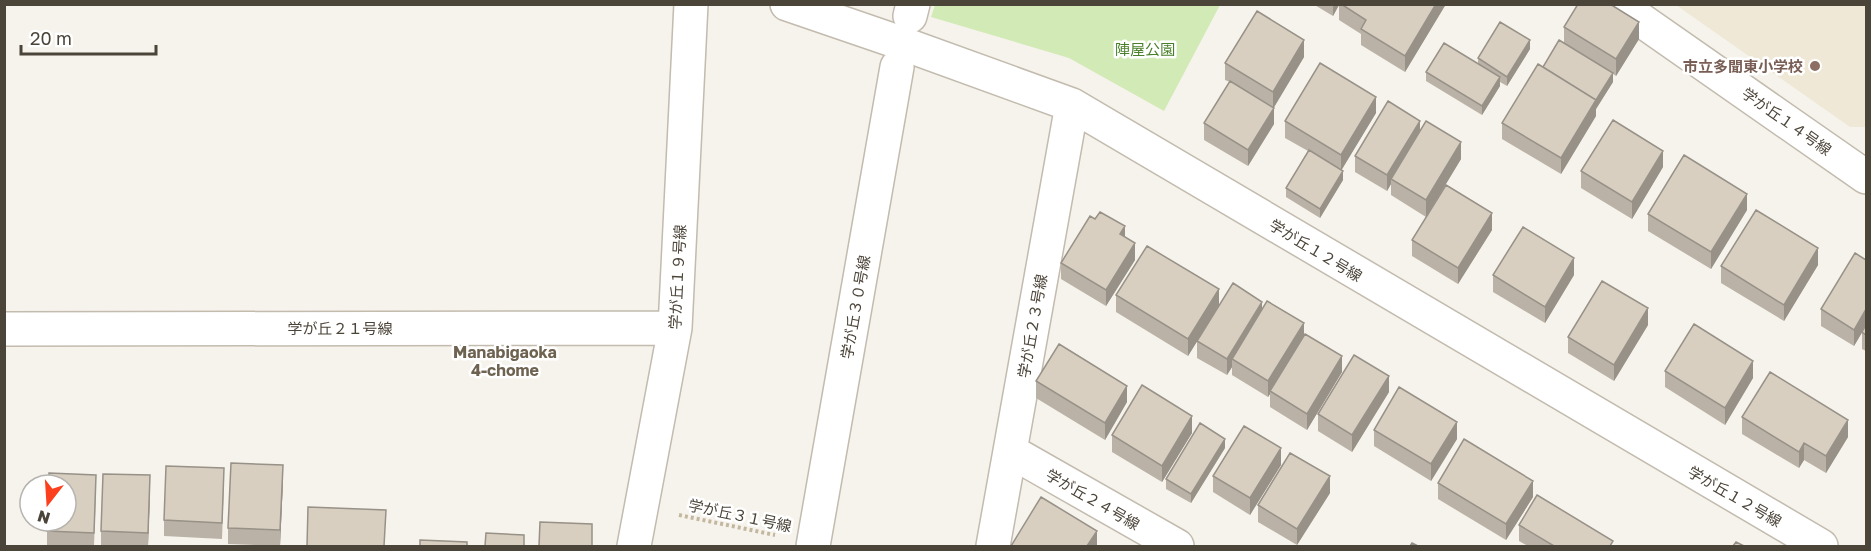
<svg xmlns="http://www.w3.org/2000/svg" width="1871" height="551" viewBox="0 0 1871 551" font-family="'Golos Text','Noto Sans JP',sans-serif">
  <rect width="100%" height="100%" fill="#f6f3ec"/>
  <path fill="#efe8d6" d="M1676,5H1866V127H1850Z"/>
  <path fill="#d2eab5" d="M935,5V4L1220,5L1164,111L1069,58L931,17Z"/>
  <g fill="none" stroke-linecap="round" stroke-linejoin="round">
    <g stroke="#c2bbae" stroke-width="36">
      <path id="pedestrian" d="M910,16L913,4
        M813,546L897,67"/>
    </g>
    <g stroke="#c2bbae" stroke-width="36">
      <path id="minor" d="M787,4L901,43L1072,105L1821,546
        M1618,4L1866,177
        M4,329L675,328
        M1010,451L1177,546
        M634,546L675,328L691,4
        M993,546L1072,105"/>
    </g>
    <path stroke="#c4b79f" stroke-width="4" stroke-dasharray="3 3" stroke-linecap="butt" d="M679,515L775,535"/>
    <use href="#pedestrian" stroke="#fff" stroke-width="33"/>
    <use href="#minor" stroke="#fff" stroke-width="33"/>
  </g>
  <path fill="#bab2a6" d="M1313,4H1446L1405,72L1361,45V34L1339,20V5L1333,16Z
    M1564,27L1639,39L1616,76L1613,74V82L1596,109V116L1561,174L1502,139V123L1543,67L1564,43Z
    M1530,49L1507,86L1500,82V86L1482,115L1426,81V72L1478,63V58Z
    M1304,57L1274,107V124L1248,166L1204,140V123L1230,82L1225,80V63Z
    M1376,113L1341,170L1343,180L1320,218L1286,197V188L1308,151L1285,138V121Z
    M1420,132L1461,159L1426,217L1391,195V184L1387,191L1355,172V156Z
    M1663,167L1632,219L1581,188V171Z
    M1747,210L1711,269L1648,231V214Z
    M1492,230L1458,284L1412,256V240Z
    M1125,237L1135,260L1106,306L1061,279V263Z
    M1866,260V351L1862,349V332L1854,346L1821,326V309Z
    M1818,265L1784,321L1721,283V266Z
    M1493,275H1574L1545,323L1493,292Z
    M1116,295L1219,306L1188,356L1116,312Z
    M1262,309L1304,336L1342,372L1307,430L1270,407V394L1268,397L1232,375V367L1227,375L1197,358V341Z
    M1648,325L1614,381L1568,353V337Z
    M1665,371L1753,378L1725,425L1665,387Z
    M1036,381L1127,402L1105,440L1036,398Z
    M1389,392L1352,452L1318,431V414Z
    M1742,417L1848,437L1826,473L1804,460L1799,468L1742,434Z
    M1374,430L1457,439L1431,481L1374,446Z
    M1192,433L1162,482L1112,452V435Z
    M1225,448L1191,503L1166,489V479Z
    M1281,465L1250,515L1213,492V476Z
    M283,481L280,546L228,544V528Z
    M1438,483L1533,497L1506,540L1438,499Z
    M224,484L222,539L164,536V520Z
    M96,491L94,546H47V521Z
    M150,492L148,546H101V531Z
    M1330,493L1297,545L1258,522V505Z
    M1519,525L1613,546H1528L1519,541Z"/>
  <path fill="#979187" d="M1334,4H1339V5L1333,16V7Z
    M1436,4H1446L1405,72V56Z
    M1639,22V39L1616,76V59Z
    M1304,40V57L1273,109V92Z
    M1530,40V49L1507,86V77Z
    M1613,73V82L1596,109V100Z
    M1500,77V86L1482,115V106Z
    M1376,97V113L1341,171V155Z
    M1596,100V116L1561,174V158Z
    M1274,108V124L1248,166V150Z
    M1420,121V138L1391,179V184L1387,191V175Z
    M1461,142V159L1426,217V200Z
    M1663,151V167L1632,219V202Z
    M1343,171V180L1320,218V209Z
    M1747,194V210L1711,269V252Z
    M1492,213V230L1458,284V268Z
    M1125,226V243L1120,234Z
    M1135,243V260L1106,306V290Z
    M1818,248V265L1784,321V305Z
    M1574,258V275L1545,323V307Z
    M1219,289V306L1188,356V339Z
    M1262,302V318L1232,359V367L1227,375V359Z
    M1648,308V325L1614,381V365Z
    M1866,309V326L1854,346V330Z
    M1304,323V339L1270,391V394L1268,397V381Z
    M1342,356V372L1307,430V414Z
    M1753,361V378L1725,425V408Z
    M1389,376V392L1352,452V435Z
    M1127,386V402L1105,440V423Z
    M1192,416V433L1162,482V466Z
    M1848,420V437L1826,473V456Z
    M1457,422V439L1431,481V464Z
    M1225,439V448L1191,503V494Z
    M1804,443V460L1799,468V452Z
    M1281,448V465L1250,515V498Z
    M283,465V481L280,546V530Z
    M150,475V492L148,546V533Z
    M1330,476V493L1297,545V529Z
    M1533,481V497L1506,540V524Z
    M1097,531V546H1087Z"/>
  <path fill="#d8cfc1" stroke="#979187" stroke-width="1.5" d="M1341,4H1436L1405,56L1361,29L1366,20Z
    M1578,4H1610L1639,22L1616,59L1564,27Z
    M1257,11L1304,40L1273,92L1225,63Z
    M1500,22L1530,40L1507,77L1478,58Z
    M1559,40L1613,73L1596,100L1543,67Z
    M1444,43L1500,77L1482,106L1426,72Z
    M1320,63L1376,97L1341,155L1285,121Z
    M1538,64L1596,100L1561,158L1502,123Z
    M1230,81L1274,108L1248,150L1204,123Z
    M1388,101L1420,121L1387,175L1355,156Z
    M1613,120L1663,151L1632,202L1581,171Z
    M1426,121L1461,142L1426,200L1391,179Z
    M1309,150L1343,171L1320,209L1286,188Z
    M1684,155L1747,194L1711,252L1648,214Z
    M1446,185L1492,213L1458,268L1412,240Z
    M1756,210L1818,248L1784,305L1721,266Z
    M1100,212L1125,226L1120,234L1135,243L1106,290L1061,263L1090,216L1095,219Z
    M1523,227L1574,258L1545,307L1493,275Z
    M1147,246L1219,289L1188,339L1116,295Z
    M1855,253L1866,260V309L1854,330L1821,309Z
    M1602,281L1648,308L1614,365L1568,337Z
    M1233,283L1262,302L1227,359L1197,341Z
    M1267,301L1304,323L1268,381L1232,359Z
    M1694,324L1753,361L1725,408L1665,371Z
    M1866,325V335L1862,332Z
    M1305,334L1342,356L1307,414L1270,391Z
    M1059,344L1127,386L1105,423L1036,381Z
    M1354,355L1389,376L1352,435L1318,414Z
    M1770,372L1848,420L1826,456L1804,443L1799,452L1742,417Z
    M1142,385L1192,416L1162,466L1112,435Z
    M1399,387L1457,422L1431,464L1374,430Z
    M1200,423L1225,439L1191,494L1166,479Z
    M1244,426L1281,448L1250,498L1213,476Z
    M1464,439L1533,481L1506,524L1438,483Z
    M1290,453L1330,476L1297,529L1258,505Z
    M231,463L283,465L280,530L228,528Z
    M166,466L224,468L222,523L164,520Z
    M49,473L96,475L94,533L47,531V521H66V485H49Z
    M103,474L150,475L148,533L101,531Z
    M1537,495L1613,541L1610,546H1554L1519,525Z
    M1041,497L1097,531L1087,546H1011Z
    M308,507L386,510L384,546H307Z
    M540,522L592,524V546H539Z
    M486,533L524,535V546H485Z
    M420,540L467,542V546H420Z
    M1736,542L1744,546H1733Z
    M1412,543L1418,546H1410Z"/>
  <circle fill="#8d6e63" stroke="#fff" stroke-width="2" cx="1815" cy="66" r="6"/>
  <g text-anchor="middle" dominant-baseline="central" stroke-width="5" stroke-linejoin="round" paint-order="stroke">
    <g font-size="15" fill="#4a7f2a" stroke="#fff">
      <text x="1145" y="49">陣屋公園</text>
    </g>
    <g font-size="15" font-weight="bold" fill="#785e54" stroke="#fff" text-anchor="end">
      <text x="1803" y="66">市立多聞東小学校</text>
    </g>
    <g font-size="15" fill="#4b4439" stroke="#fff">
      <text transform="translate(1787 121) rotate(35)">学が丘１４号線</text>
      <text transform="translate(1316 250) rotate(31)">学が丘１２号線</text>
      <text transform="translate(677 277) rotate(-87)">学が丘１９号線</text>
      <text transform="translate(855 307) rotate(-80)">学が丘３０号線</text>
      <text transform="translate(1032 326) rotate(-80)">学が丘２３号線</text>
      <text x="340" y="328">学が丘２１号線</text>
      <text transform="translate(1735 496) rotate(30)">学が丘１２号線</text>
      <text transform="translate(1093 499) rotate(30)">学が丘２４号線</text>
      <text transform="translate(740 515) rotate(12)">学が丘３１号線</text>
    </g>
    <g font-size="16" font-weight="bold" fill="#6e6250" stroke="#fff">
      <text x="505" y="352">Manabigaoka<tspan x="505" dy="18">4-chome</tspan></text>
    </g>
  </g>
  <rect width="1871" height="551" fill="none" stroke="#4b4439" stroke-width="12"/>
  <g transform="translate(48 503) rotate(197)"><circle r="28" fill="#ffffff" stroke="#b7b4b0" stroke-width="1.5"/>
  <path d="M0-4.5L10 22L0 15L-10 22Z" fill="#fc3f1d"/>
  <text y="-9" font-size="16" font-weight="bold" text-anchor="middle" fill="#4b4439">N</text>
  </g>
  <path d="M21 45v9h135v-9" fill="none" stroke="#4b4439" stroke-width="3"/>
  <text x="30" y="45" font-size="18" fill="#4b4439" stroke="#ffffff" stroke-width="4.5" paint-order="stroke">20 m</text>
</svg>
